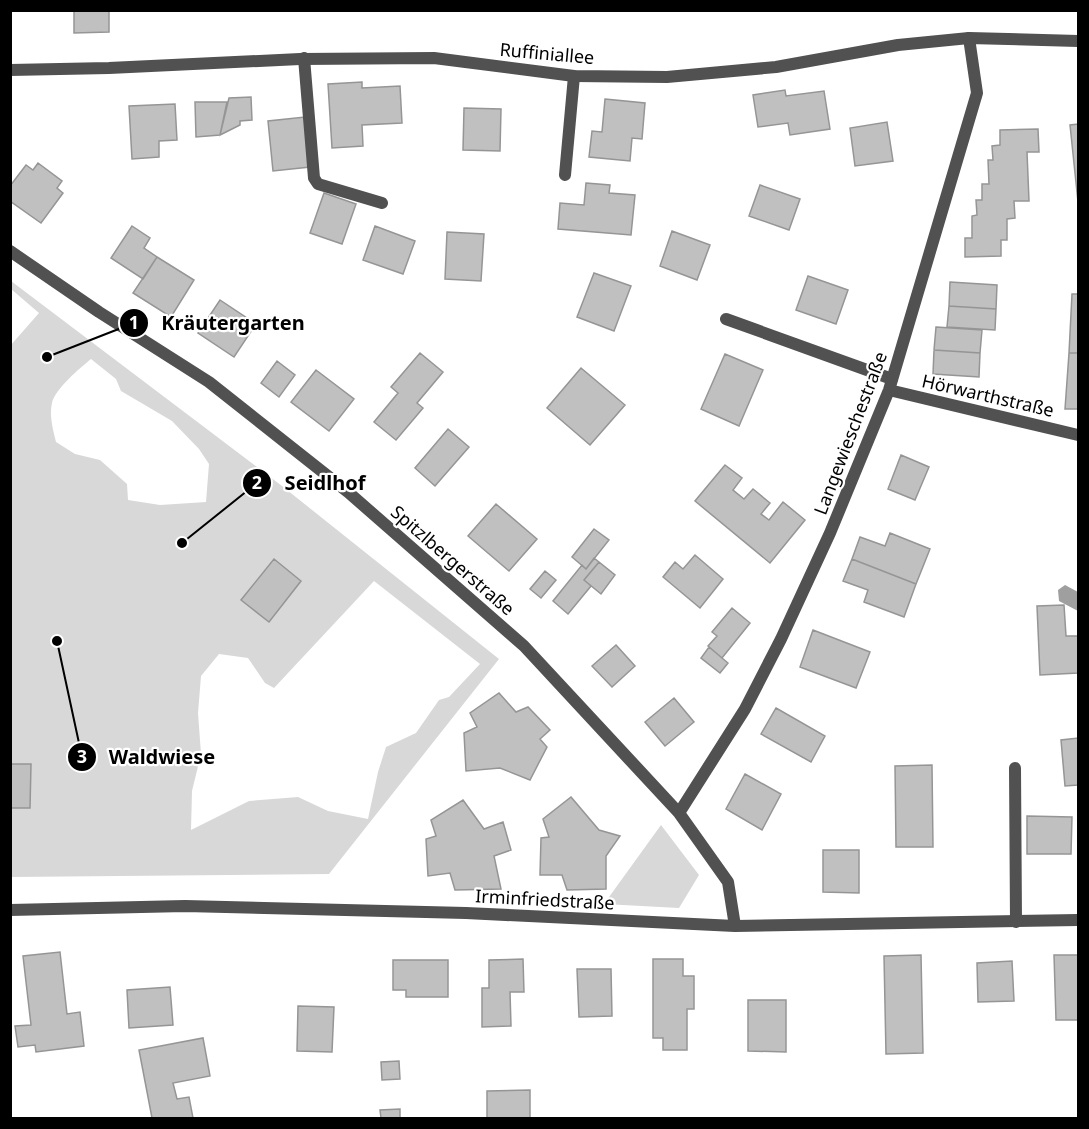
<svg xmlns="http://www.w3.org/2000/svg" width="1089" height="1129" viewBox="0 0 1089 1129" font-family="'Noto Sans',sans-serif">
  <rect width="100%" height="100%" fill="#fff"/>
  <path fill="#d8d8d8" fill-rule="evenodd" d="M11,281L282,486L499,659L329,874L11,877L10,346L39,313L11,289ZM91,359L116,379L121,391L172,421L199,449L209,464L206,502L160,505L128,500L127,484L100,460L75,454L56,442C53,430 49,415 52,403C55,389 80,368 91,359ZM374,581L480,664L449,697L439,700L416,733L386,747L378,772L368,819L328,811L298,797L249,801L191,830L192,791L201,754L198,713L201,676L219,654L248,658L265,683L274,688Z
    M661,825L699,875L679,908L604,904Z"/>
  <path fill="#9f9f9f" d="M1065,585L1078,592V611L1059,601L1058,590Z"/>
  <path fill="#c0c0c0" stroke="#959595" stroke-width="1.5" d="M74,10H109V32L74,33Z
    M362,82V88L400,86L402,123L362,125L363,146L332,148L328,84Z
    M785,90L786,96L824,91L830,129L790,135L788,123L758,127L753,95Z
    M251,97L252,120L240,121V125L220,135L229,98Z
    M605,99L645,103L642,139L632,138L630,161L589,157L592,131L602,132Z
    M195,102H227L220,135L196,137Z
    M175,104L177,140L159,141V157L132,159L129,106Z
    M464,108L501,109L500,151L463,150Z
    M305,117L310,167L273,171L268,121Z
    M887,122L893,161L855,166L850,128Z
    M1078,124V202L1070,125Z
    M1038,129L1039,152H1027L1029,201H1014L1015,218L1007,219V240H1001V256L965,257V238H972V216L977,215L976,200H982V184H989L988,160H993L992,146L1000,145V130Z
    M38,163L62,181L57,188L63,193L41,223L10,201V186L26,165L33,170Z
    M586,183L610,185L609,193L635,195L631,235L558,229L560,203L584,205Z
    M760,185L800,199L789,230L749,216Z
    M324,193L356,204L342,244L310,233Z
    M132,226L150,238L144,248L157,257L143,279L111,258Z
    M375,226L415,241L403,274L363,260Z
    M672,231L710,245L697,280L660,266Z
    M447,232L484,234L481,281L445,279Z
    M157,257L194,280L171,317L133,293Z
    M594,273L631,286L614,331L577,317Z
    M808,276L848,290L836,324L796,310Z
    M950,282L997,285L996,309L949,306Z
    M1072,294H1078V353H1069Z
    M220,300L256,324L234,357L198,333Z
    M949,306L996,309L995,330L947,327Z
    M936,327L982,330L980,353L934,350Z
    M934,350L980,353L979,377L933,374Z
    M420,353L443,372L417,403L423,408L396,440L374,422L398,393L391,387Z
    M1069,353H1078V409H1065Z
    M725,354L763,370L739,426L701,409Z
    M277,361L295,375L279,397L261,383Z
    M581,368L625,405L590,445L547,408Z
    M316,370L354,399L329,431L291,402Z
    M448,429L469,447L435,486L415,468Z
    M901,455L929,467L915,500L888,489Z
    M725,465L742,478L733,490L744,499L753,489L770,503L761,514L769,520L783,502L805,520L770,563L695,501Z
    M496,504L537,539L509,571L468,536Z
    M594,529L609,540L586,569L572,557Z
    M890,533L930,549L916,584L852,559L860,537L885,546Z
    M695,555L723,579L700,608L663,577L675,562L683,569Z
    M594,558L599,562L584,580L591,586L568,614L553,601L582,565L586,569Z
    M274,559L301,581L269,622L241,600Z
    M852,559L916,584L904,617L864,602L868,590L843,581Z
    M599,562L615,575L601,594L584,580Z
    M545,571L556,580L541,598L530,589Z
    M1064,605L1066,636H1078V673L1040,675L1037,606Z
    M732,608L750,623L722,658L708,646L717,636L712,632Z
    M813,630L870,652L856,688L800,667Z
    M616,645L635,666L612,687L592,666Z
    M709,647L728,663L720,673L701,658Z
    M499,693L516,712L528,707L550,730L540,739L547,747L530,780L500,768L466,771L464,733L477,727L470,713Z
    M674,698L694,722L665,746L645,722Z
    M776,708L825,736L811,762L761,734Z
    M1078,738V785L1065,786L1061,740Z
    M10,764H31L30,808H10Z
    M932,765L933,847H896L895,766Z
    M745,774L781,794L762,830L726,809Z
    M571,797L599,830L620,836L606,856V889L567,890L562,875H540L541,838L549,837L543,819Z
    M463,800L484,829L503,822L511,850L494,856L501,889L455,890L450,873L428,876L426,839L436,836L431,820Z
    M1027,816L1072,817L1071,854H1027Z
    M823,850H859V893L823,892Z
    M60,952L67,1014L80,1012L84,1046L36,1052L35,1045L18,1047L15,1026L31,1025L23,956Z
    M921,955L923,1053L886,1054L884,956Z
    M1054,955H1078V1020H1056Z
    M523,959L524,992H510L511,1026L482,1027V988H489V960Z
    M653,959H683V976H694V1009H687V1050H663V1038H653Z
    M393,960H448V997H406V990H393Z
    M1012,961L1014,1001L978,1002L977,963Z
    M577,969H611L612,1016L579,1017Z
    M170,987L173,1025L129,1028L127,990Z
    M748,1000H786V1052L748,1051Z
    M298,1006L334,1007L332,1052L297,1051Z
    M203,1038L210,1076L173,1083L177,1099L189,1097L193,1118H152L139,1050Z
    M399,1061L400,1079L382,1080L381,1062Z
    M530,1090V1118H487V1091Z
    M400,1109V1118H381L380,1110Z"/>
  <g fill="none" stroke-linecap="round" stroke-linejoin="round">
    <path stroke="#515151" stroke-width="12" d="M304,58L314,178L318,184L382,203
      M565,175L574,76
      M726,319L892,379
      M1015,768L1016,922"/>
    <path stroke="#515151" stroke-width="12" d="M10,251L99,312L209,382L348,492L524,646L679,813L728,882L735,926
      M889,390L1078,435
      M679,813L745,709L781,639L830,533L889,390L977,93L969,38
      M10,910L185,906L466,913L735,926L1078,920"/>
    <path stroke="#515151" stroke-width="12" d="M10,70L109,68L300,59L434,58L574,76L667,77L776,67L898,45L969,38L1078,41"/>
  </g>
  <g text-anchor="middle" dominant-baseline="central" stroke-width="4.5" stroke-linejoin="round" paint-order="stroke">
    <g font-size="18" fill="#000" stroke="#fff">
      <text transform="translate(547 53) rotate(5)">Ruffiniallee</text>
      <text transform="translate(988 395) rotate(13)">Hörwarthstraße</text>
      <text transform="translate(850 433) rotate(-69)">Langewieschestraße</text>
      <text transform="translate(453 560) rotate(41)">Spitzlbergerstraße</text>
      <text transform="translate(545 899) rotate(3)">Irminfriedstraße</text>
    </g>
  </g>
  <path fill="none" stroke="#000" stroke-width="2" d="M47 357L134 323M182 543L257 483M57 641L82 757"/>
  <g fill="#000" stroke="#fff" stroke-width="2">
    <circle cx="47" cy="357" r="6"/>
    <circle cx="182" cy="543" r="6"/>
    <circle cx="57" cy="641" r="6"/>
    <circle cx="134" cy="323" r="15"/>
    <circle cx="257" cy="483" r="15"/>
    <circle cx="82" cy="757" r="15"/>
  </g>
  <g font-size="18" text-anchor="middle" font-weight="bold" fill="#fff">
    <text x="134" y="329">1</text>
    <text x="257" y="489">2</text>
    <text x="82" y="763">3</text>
  </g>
  <g font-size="20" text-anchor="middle" font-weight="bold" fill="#000" stroke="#fff" stroke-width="4.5" stroke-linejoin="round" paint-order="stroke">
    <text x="233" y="330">Kräutergarten</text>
    <text x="325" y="490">Seidlhof</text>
    <text x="162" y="764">Waldwiese</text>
  </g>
  <rect width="1089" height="1129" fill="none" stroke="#000000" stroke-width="24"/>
</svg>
